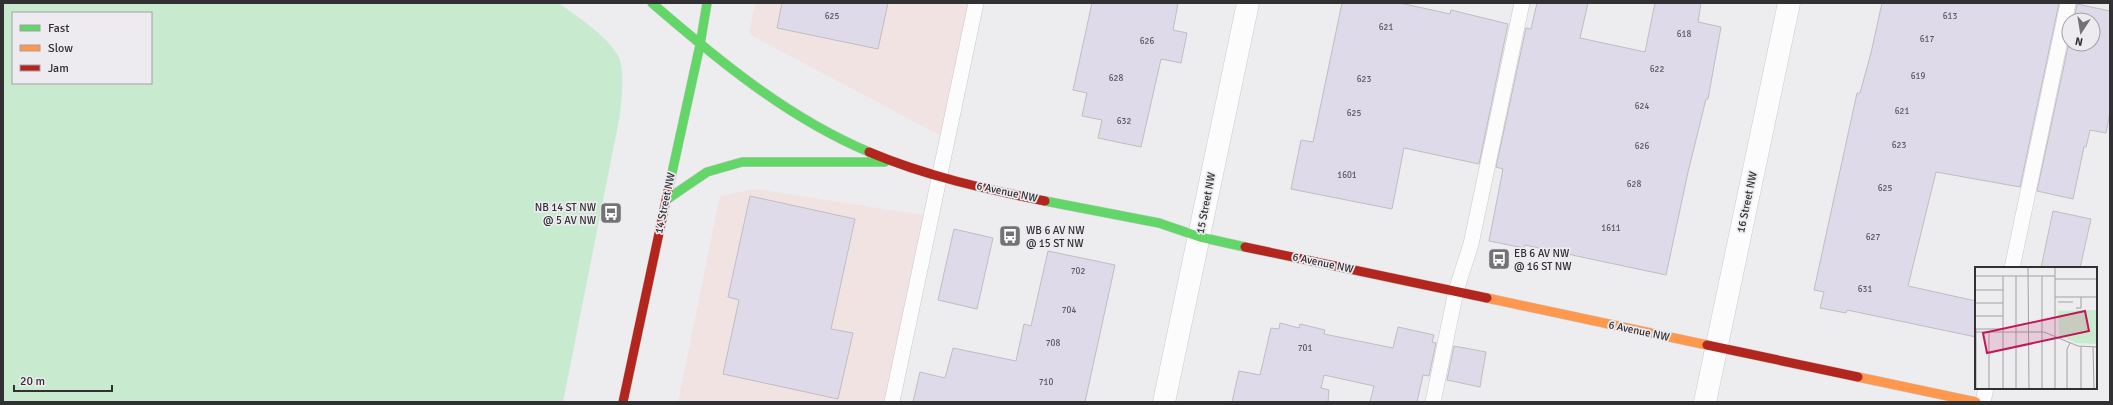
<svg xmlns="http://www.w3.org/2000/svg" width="2113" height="405" viewBox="0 0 2113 405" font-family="Signika,sans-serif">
  <rect width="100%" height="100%" fill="#edecef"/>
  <path fill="#f1e3e1" d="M755,3H973L945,138L749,34Z
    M755,189L929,216L892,402H678L720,196Z"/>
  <path fill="#c8ebd0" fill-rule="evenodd" d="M3,3H559C577,17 605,34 617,54C626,67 621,99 620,115L563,402H3ZM13,13H151V83H13Z"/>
  <path fill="#dedaea" stroke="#bebec0" d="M782,3H888L878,49L777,28Z
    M1092,3H1178L1173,30L1187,33L1181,63L1161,59L1141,147L1098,138L1102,120L1082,116L1087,93L1073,90Z
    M1342,3H1400L1450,14L1451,10L1508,24L1479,164L1404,148L1392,209L1291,189L1301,140L1313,142Z
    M1537,3H1588L1580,38L1645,52L1655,3H1701L1698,22L1721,27L1708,99H1706L1688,172L1666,275L1525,245L1524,248L1489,241L1503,169L1496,167L1526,28L1531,29Z
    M1882,3H2059L2020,187L1936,172L1908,286L1976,301V337L1847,310L1846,313L1820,308L1824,292L1814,290L1857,93H1860L1871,53Z
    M2077,4L2110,11V112L2106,133L2090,130L2086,147H2084L2073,199L2037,191L2069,42V44H2093V20H2074Z
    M750,196L855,219L831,329L853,333L838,399L723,374L739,300L728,297Z
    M2053,211L2091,219L2080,268H2041Z
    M954,229L993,238L977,309L938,300Z
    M1048,251L1115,265L1085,402H913L920,372L945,378L953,348L1016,361L1024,324L1031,326Z
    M1280,323L1299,328L1300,324L1325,330L1324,334L1393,348L1398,327L1434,335L1432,342L1436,343L1429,376L1423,375L1417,402H1370L1374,386L1324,375L1321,388L1329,390L1328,402H1232L1239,371L1260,375L1271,328L1279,329Z
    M1454,346L1486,352L1480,387L1447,380Z"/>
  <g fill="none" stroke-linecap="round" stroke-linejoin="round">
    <g stroke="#cacacc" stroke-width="16">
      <path id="lane" d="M2012,268L2068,3
        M892,402L976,3
        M1433,402L1456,291L1471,244L1522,3
        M1983,402L1986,388"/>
    </g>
    <g stroke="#cacacc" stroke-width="23">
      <path id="street" d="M1164,402L1248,3
        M1705,402L1789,3"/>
    </g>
    <g stroke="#cacacc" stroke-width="10">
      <path id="fast" d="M652,3C718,60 788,118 869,152
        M668,191L700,45L707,3
        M666,200L707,172L742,162H885
        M1045,201L1159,223L1200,237L1245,247"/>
    </g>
    <g stroke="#cacacc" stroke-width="10">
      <path id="slow" d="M1487,298L1707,345
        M1858,377L1976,402"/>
    </g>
    <g stroke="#cacacc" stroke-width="10">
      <path id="jam" d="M869,152C926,176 985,189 1045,201
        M1245,247L1487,298
        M1707,345L1858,377
        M623,402L668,191"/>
    </g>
    <use href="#lane" stroke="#fcfcfd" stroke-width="15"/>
    <use href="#street" stroke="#fcfcfd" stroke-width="22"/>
    <use href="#fast" stroke="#63d668" stroke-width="9"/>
    <use href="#slow" stroke="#ff974d" stroke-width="9"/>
    <use href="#jam" stroke="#b3261e" stroke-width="9"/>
  </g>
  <defs>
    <g id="bus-square" transform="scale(1.15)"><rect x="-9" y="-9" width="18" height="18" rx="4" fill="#737274" stroke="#edebf0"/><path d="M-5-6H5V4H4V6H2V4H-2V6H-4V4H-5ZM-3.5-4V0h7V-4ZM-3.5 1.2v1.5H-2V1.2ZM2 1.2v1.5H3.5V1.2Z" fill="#fff"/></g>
  </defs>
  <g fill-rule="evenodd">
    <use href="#bus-square" x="611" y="213"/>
    <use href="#bus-square" x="1010" y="236"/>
    <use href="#bus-square" x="1499" y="259"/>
  </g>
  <g text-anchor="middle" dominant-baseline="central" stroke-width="3.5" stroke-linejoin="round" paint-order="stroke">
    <g font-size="9" fill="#5c5a60">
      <text x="832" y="16">625</text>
      <text x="1950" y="16">613</text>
      <text x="1386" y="27">621</text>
      <text x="1684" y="34">618</text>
      <text x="1927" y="39">617</text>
      <text x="1147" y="41">626</text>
      <text x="1657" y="69">622</text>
      <text x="1918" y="76">619</text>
      <text x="1116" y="78">628</text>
      <text x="1364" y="79">623</text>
      <text x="1642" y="106">624</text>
      <text x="1902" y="111">621</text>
      <text x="1354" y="113">625</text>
      <text x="1124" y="121">632</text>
      <text x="1899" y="145">623</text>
      <text x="1642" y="146">626</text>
      <text x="1347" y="175">1601</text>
      <text x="1634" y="184">628</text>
      <text x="1885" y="188">625</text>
      <text x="1611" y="228">1611</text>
      <text x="1873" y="237">627</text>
      <text x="1078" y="271">702</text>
      <text x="1865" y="289">631</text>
      <text x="1069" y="310">704</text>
      <text x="1053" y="343">708</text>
      <text x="1305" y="348">701</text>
      <text x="1046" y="382">710</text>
    </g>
    <g font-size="11" fill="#313032" stroke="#edebf0">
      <text transform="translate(1007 192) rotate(12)">6 Avenue NW</text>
      <text transform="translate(1747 202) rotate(-78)">16 Street NW</text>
      <text transform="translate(665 203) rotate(-78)">14 Street NW</text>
      <text transform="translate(1206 203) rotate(-79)">15 Street NW</text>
      <text transform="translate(1323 263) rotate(12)">6 Avenue NW</text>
      <text transform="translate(1639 331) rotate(12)">6 Avenue NW</text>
    </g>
    <g font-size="11" fill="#313032" stroke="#edebf0" text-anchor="start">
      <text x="596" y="207" text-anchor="end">NB 14 ST NW<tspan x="596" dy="13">@ 5 AV NW</tspan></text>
      <text x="1026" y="230">WB 6 AV NW<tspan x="1026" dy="13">@ 15 ST NW</tspan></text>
      <text x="1514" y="253">EB 6 AV NW<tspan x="1514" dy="13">@ 16 ST NW</tspan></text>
    </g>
  </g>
  <g transform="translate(1975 267)">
    <rect width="122" height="122" fill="#edecef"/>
    <path d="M122,43V77L101,76L84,68L83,44Z" fill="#c8ebd0"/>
    <path fill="none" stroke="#a2a1a3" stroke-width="1" d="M53,0L54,122M80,0V122M0,9H80M28,9V122M67,9V122M80,12H122M0,23H28M80,30H122M83,35H98M0,36H28M101,41H106V30M0,49H28M0,62H28M1,62V122M0,65H69L103,79L122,80M14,65V122M106,80V122M118,80L119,122M41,122V9M92,122V82L95,76"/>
    <path fill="#c2185b" fill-opacity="0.15" stroke="#c2185b" stroke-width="2" d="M110,44L114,64L12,86L8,66Z"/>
    <rect width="122" height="122" fill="none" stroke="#313032" stroke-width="2"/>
  </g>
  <rect width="2113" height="405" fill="none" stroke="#313032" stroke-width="8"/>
  <rect x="12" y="12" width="140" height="72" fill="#edebf0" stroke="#a2a0a4"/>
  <rect x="20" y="25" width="20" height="6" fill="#63d668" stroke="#a2a0a4"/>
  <text x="48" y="32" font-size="12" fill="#313032">Fast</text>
  <rect x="20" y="45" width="20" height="6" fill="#ff974d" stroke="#a2a0a4"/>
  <text x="48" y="52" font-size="12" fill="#313032">Slow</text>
  <rect x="20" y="65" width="20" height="6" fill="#b3261e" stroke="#a2a0a4"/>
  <text x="48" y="72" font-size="12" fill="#313032">Jam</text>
  <g transform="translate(2081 32) rotate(192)"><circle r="19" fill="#edebf0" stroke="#a2a0a4"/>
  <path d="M0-3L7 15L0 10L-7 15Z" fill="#737274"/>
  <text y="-6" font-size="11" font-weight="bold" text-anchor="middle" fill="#313032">N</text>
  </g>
  <path d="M14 385v6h98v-6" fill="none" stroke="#313032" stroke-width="2"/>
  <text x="20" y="385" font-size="12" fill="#313032" stroke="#edebf0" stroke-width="3" paint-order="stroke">20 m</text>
</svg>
